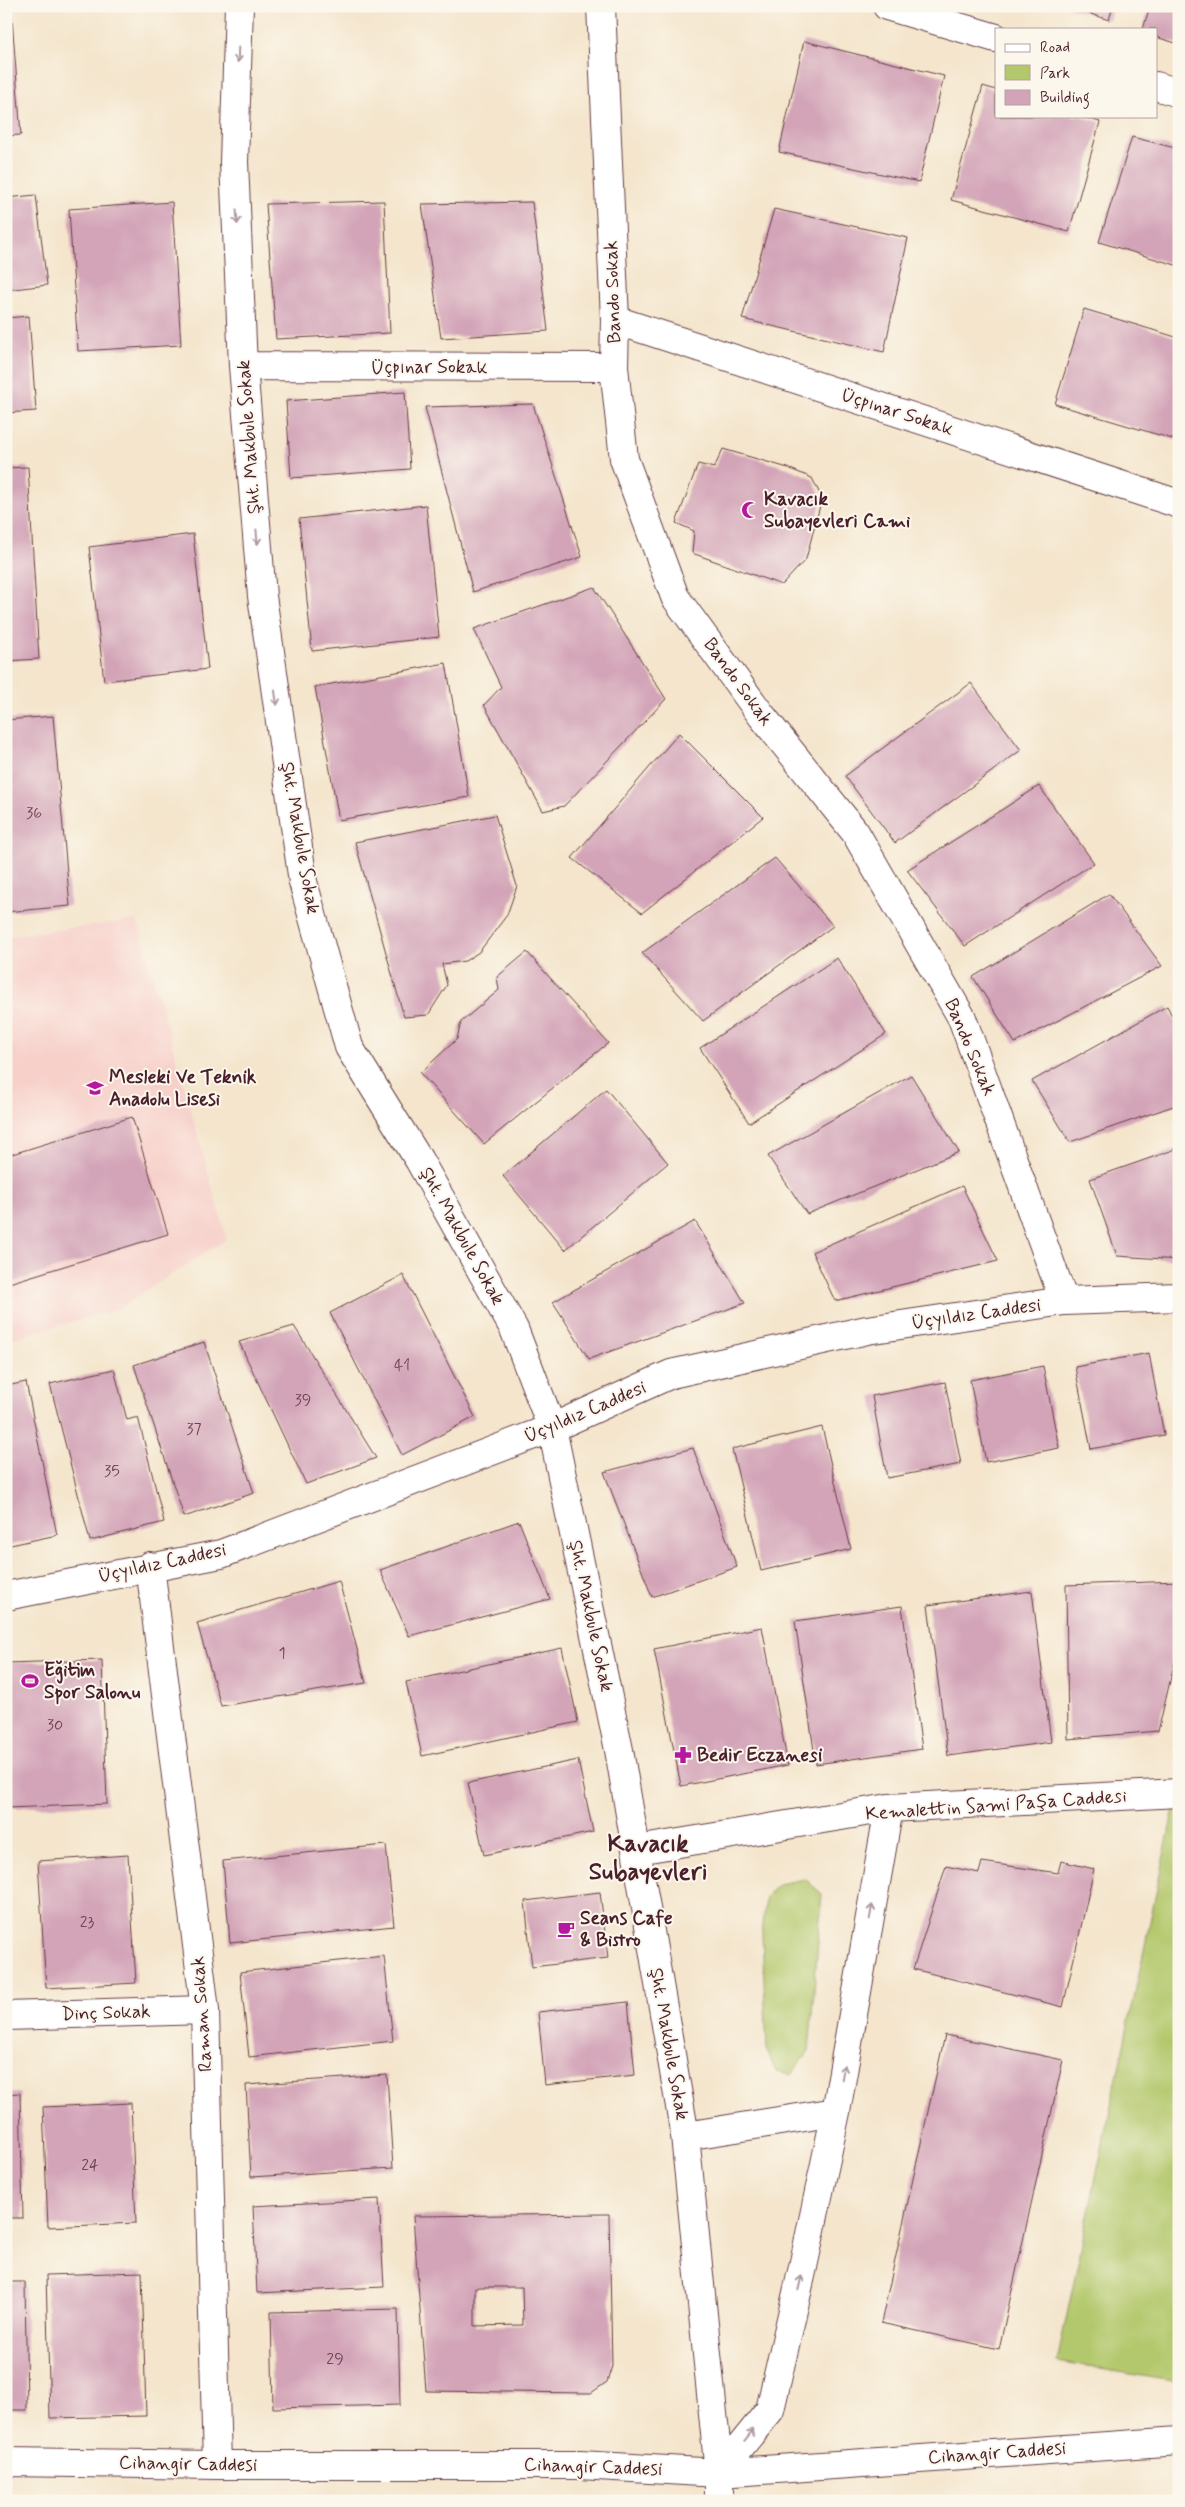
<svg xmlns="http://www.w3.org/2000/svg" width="1185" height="2507" viewBox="0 0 1185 2507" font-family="Mynerve,sans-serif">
  <rect width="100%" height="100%" fill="#fbf7ec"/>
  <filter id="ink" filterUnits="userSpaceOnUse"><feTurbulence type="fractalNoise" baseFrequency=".02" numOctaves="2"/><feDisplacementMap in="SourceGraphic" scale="10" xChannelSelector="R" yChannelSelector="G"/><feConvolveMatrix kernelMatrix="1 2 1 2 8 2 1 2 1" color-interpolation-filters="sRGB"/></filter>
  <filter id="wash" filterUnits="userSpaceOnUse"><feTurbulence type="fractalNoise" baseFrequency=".0096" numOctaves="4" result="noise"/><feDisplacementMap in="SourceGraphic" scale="20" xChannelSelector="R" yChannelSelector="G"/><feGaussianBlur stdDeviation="1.12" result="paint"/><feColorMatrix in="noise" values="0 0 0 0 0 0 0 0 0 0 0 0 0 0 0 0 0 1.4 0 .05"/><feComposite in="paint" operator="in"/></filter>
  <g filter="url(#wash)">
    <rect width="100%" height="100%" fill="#f4e5cc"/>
    <path fill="#f7d0ca" d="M137,920L227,1239L118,1309L6,1340V936Z"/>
    <path fill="#b3c86c" stroke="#7e744c" d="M1179,1784V2382L1057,2362Z
      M805,1879L822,1894L809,2052L791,2075L776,2072L767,2051L762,1934L766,1897L778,1884Z"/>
    <g id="blocks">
      <path fill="#d3a4b8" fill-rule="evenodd" d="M6,6H11L21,135L6,136Z
        M1066,6H1113L1109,20Z
        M1150,6H1179V44L1156,37V29H1143Z
        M804,41L944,76L919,182L779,152Z
        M983,86L996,90V116H1080L1100,122L1069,232L951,200Z
        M1132,137L1179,149V266L1099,242Z
        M36,195L47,285L6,290V198Z
        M384,201L390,333L276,339L266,204Z
        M172,202L181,345L78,351L69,209Z
        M532,202L548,331L441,338L422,204Z
        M774,209L908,238L884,352L742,319Z
        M1084,309L1179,338V441L1055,404Z
        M29,316L36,411L6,413V318Z
        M405,392L410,469L291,478L286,401Z
        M533,404L582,557L473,592L425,407Z
        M723,449L788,468L812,478L822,498L806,559L782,585L692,553L694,531L676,523L698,464L714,468Z
        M28,467L39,659L6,661V468Z
        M426,505L439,637L312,651L299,519Z
        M193,534L208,669L104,681L89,547Z
        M594,587L666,699L564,806L543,811L484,705L501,687L474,629Z
        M446,663L469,797L339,820L315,687Z
        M971,683L1021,750L895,843L845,776Z
        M53,716L70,906L6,912V720Z
        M679,733L763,817L642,913L572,858Z
        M1039,786L1094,863L965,946L907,870Z
        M495,815L517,886L507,915L479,952L465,961L442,964L447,985L428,1015L404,1017L355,842Z
        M775,858L833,926L703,1021L642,953Z
        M1109,894L1162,966L1015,1043L973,977Z
        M527,952L608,1043L484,1144L420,1073L457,1039L461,1022L499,990L497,977Z
        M837,958L886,1034L749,1123L700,1048Z
        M1167,1006L1179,1029V1104L1070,1142L1032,1081Z
        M911,1075L959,1152L807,1214L768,1156Z
        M606,1089L668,1163L565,1250L503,1176Z
        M132,1117L168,1234L6,1284V1156Z
        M1179,1148V1260L1117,1256L1090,1179Z
        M962,1186L998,1261L835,1301L812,1252Z
        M695,1221L745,1303L589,1359L553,1302Z
        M403,1275L475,1417L402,1455L330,1313Z
        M294,1326L376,1458L306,1484L239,1342Z
        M204,1342L254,1493L184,1517L134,1365Z
        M1149,1353L1164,1435L1091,1449L1075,1367Z
        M1043,1366L1059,1448L986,1462L970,1380Z
        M114,1369L127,1420L138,1417L164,1522L90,1541L50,1384Z
        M26,1382L57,1535L6,1546V1386Z
        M945,1382L961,1464L887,1478L872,1396Z
        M822,1427L851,1549L761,1571L732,1449Z
        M693,1448L737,1567L652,1597L604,1472Z
        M519,1521L550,1599L409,1636L380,1570Z
        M339,1581L366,1683L221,1706L197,1623Z
        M1179,1581V1644L1158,1731L1068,1739L1066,1585Z
        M1032,1591L1051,1742L948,1756L928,1605Z
        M902,1606L922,1749L816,1764L795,1621Z
        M762,1627L788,1765L681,1786L654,1649Z
        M562,1648L578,1722L422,1756L406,1682Z
        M102,1660L107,1804L7,1808L6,1663Z
        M578,1760L593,1832L484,1855L468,1783Z
        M386,1845L394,1926L230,1943L223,1861Z
        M128,1855L136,1983L46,1988L38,1861Z
        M1061,1861L1094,1869L1063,2007L913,1969L946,1866L979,1873L982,1862L1058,1873Z
        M600,1892L608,1958L532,1967L525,1901Z
        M384,1956L393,2041L249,2057L240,1972Z
        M628,2002L635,2075L545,2085L538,2012Z
        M945,2035L1063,2060L999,2349L881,2323Z
        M387,2075L393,2168L251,2177L246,2085Z
        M20,2093L23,2218H6V2094Z
        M131,2103L136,2223L48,2227L43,2107Z
        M379,2199L384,2287L257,2293L253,2206Z
        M609,2214L612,2366L607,2382L591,2393L426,2391L413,2216ZM475,2287H522L523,2325L475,2326Z
        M142,2272L146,2416L50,2418L46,2275Z
        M6,2282H25L27,2410H6Z
        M398,2309L400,2405L273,2408L271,2312Z"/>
    </g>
  </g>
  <g filter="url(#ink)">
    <use href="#blocks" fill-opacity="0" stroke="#643d43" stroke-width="1"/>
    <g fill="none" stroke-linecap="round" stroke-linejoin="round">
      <g stroke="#643d43" stroke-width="30">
        <path id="minor" d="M239,6L234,162L243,366L262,596L303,882L349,1047L419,1160L514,1329L552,1428L619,1750L685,2136L719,2473V2501
          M601,6L615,320L614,367L624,459L675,597L762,716L855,832L962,1018L1064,1301
          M887,6L996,38
          M1156,86L1179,93
          M615,320L1179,504
          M243,366L614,367
          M150,1566L205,2010L217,2465
          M6,1596L221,1554L552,1428L671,1374L867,1330L1064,1301L1179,1297
          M6,2016L205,2010
          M685,2136L836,2112
          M719,2473L770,2410L803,2267L836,2112L889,1808"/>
      </g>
      <g stroke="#643d43" stroke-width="30">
        <path id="tertiary" d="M637,1850L889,1808L1179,1793
          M6,2462L217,2465H580L719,2473L1179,2441"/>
      </g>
      <use href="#minor" stroke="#fff" stroke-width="28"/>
      <use href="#tertiary" stroke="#fff" stroke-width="28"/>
    </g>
    <defs><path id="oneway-shaft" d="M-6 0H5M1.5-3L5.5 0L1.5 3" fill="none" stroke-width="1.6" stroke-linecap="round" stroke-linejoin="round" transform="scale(1.25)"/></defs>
    <g stroke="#ae9aa0">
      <use href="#oneway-shaft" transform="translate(238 55) rotate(92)"/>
      <use href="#oneway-shaft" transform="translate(237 217) rotate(87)"/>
      <use href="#oneway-shaft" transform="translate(257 537) rotate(85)"/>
      <use href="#oneway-shaft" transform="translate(276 698) rotate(82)"/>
      <use href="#oneway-shaft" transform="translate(871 1912) rotate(-80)"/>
      <use href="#oneway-shaft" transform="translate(843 2072) rotate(-80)"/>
      <use href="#oneway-shaft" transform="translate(800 2283) rotate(-77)"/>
      <use href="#oneway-shaft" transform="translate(749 2435) rotate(-51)"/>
    </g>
  </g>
  <defs>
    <g id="mosque-bare" transform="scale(1.35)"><path d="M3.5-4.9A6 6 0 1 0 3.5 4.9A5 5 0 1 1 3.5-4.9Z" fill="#b5179e" stroke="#fbf7ec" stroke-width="2.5" paint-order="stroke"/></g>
    <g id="school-bare" transform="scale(1.35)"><path d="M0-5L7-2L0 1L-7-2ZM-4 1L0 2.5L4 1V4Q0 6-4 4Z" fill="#b5179e" stroke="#fbf7ec" stroke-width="2.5" paint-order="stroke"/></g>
    <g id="stadium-bare" transform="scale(1.35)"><path d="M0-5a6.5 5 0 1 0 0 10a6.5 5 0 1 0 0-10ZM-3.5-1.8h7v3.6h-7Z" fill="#b5179e" stroke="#fbf7ec" stroke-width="2.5" paint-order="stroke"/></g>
    <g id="pharmacy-bare" transform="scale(1.35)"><path d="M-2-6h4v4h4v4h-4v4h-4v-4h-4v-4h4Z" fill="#b5179e" stroke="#fbf7ec" stroke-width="2.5" paint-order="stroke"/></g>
    <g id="cafe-bare" transform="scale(1.35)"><path d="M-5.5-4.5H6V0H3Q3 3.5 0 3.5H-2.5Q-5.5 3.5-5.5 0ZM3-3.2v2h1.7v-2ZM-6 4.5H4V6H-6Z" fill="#b5179e" stroke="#fbf7ec" stroke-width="2.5" paint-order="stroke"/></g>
  </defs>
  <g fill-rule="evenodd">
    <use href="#mosque-bare" x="750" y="510"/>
    <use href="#school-bare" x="95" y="1088"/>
    <use href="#stadium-bare" x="30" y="1681"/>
    <use href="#pharmacy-bare" x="683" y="1755"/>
    <use href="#cafe-bare" x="566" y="1929"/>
  </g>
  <g text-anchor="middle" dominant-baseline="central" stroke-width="4" stroke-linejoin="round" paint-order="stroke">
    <g font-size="16" fill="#6c404e">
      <text x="34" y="813">36</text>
      <text x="402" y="1365">41</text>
      <text x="303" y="1400">39</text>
      <text x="194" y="1429">37</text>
      <text x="112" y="1471">35</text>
      <text x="282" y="1653">1</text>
      <text x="55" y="1725">30</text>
      <text x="87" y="1922">23</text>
      <text x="90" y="2165">24</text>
      <text x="335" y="2359">29</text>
    </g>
    <g font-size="19" fill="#4a1f2b" stroke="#fbf7ec">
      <text transform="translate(613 292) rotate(-92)">Bando Sokak</text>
      <text x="429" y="367">Üçpınar Sokak</text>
      <text transform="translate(897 412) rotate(18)">Üçpınar Sokak</text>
      <text transform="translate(249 437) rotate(-94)">Şht. Makbule Sokak</text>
      <text transform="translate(738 682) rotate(54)">Bando Sokak</text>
      <text transform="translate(300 838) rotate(80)">Şht. Makbule Sokak</text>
      <text transform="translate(970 1047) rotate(67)">Bando Sokak</text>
      <text transform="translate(462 1236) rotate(61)">Şht. Makbule Sokak</text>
      <text transform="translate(976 1314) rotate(-8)">Üçyıldız Caddesi</text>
      <text transform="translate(585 1412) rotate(-23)">Üçyıldız Caddesi</text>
      <text transform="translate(162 1563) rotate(-12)">Üçyıldız Caddesi</text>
      <text transform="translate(591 1616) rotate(78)">Şht. Makbule Sokak</text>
      <text transform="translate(996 1805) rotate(-4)">Kemalettin Sami Paşa Caddesi</text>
      <text transform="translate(106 2013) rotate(-2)">Dinç Sokak</text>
      <text transform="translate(202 2014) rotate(-94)">Raman Sokak</text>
      <text transform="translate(669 2044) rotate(80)">Şht. Makbule Sokak</text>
      <text transform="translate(997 2453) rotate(-4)">Cihangir Caddesi</text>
      <text transform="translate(188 2464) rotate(1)">Cihangir Caddesi</text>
      <text transform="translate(593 2467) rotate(2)">Cihangir Caddesi</text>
    </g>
    <g font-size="19" font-weight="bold" fill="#4a1f2b" stroke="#fbf7ec" text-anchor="start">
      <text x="764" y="499">Kavacık<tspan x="764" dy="22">Subayevleri Cami</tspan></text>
      <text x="109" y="1077">Mesleki Ve Teknik<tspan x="109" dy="22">Anadolu Lisesi</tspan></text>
      <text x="44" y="1670">Eğitim<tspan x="44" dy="22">Spor Salonu</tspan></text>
      <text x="697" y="1755">Bedir Eczanesi</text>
      <text x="580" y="1918">Seans Cafe<tspan x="580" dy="22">&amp; Bistro</tspan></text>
    </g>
    <g font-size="24" font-weight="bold" fill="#4a1f2b" stroke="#fbf7ec">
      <text x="648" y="1844">Kavacık<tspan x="648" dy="28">Subayevleri</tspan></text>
    </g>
  </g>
  <rect width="1185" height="2507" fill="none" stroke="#fbf7ec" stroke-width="25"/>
  <rect x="995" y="28" width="162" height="90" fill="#fbf7ec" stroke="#b4a19f"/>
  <rect x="1005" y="44" width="25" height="8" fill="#ffffff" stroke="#b4a19f"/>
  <text x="1040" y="52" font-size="15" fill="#4a1f2b">Road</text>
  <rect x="1005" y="65" width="25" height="15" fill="#b3c86c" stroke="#b4a19f"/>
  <text x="1040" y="78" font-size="15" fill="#4a1f2b">Park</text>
  <rect x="1005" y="90" width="25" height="15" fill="#d3a4b8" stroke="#b4a19f"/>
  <text x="1040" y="102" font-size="15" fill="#4a1f2b">Building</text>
</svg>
